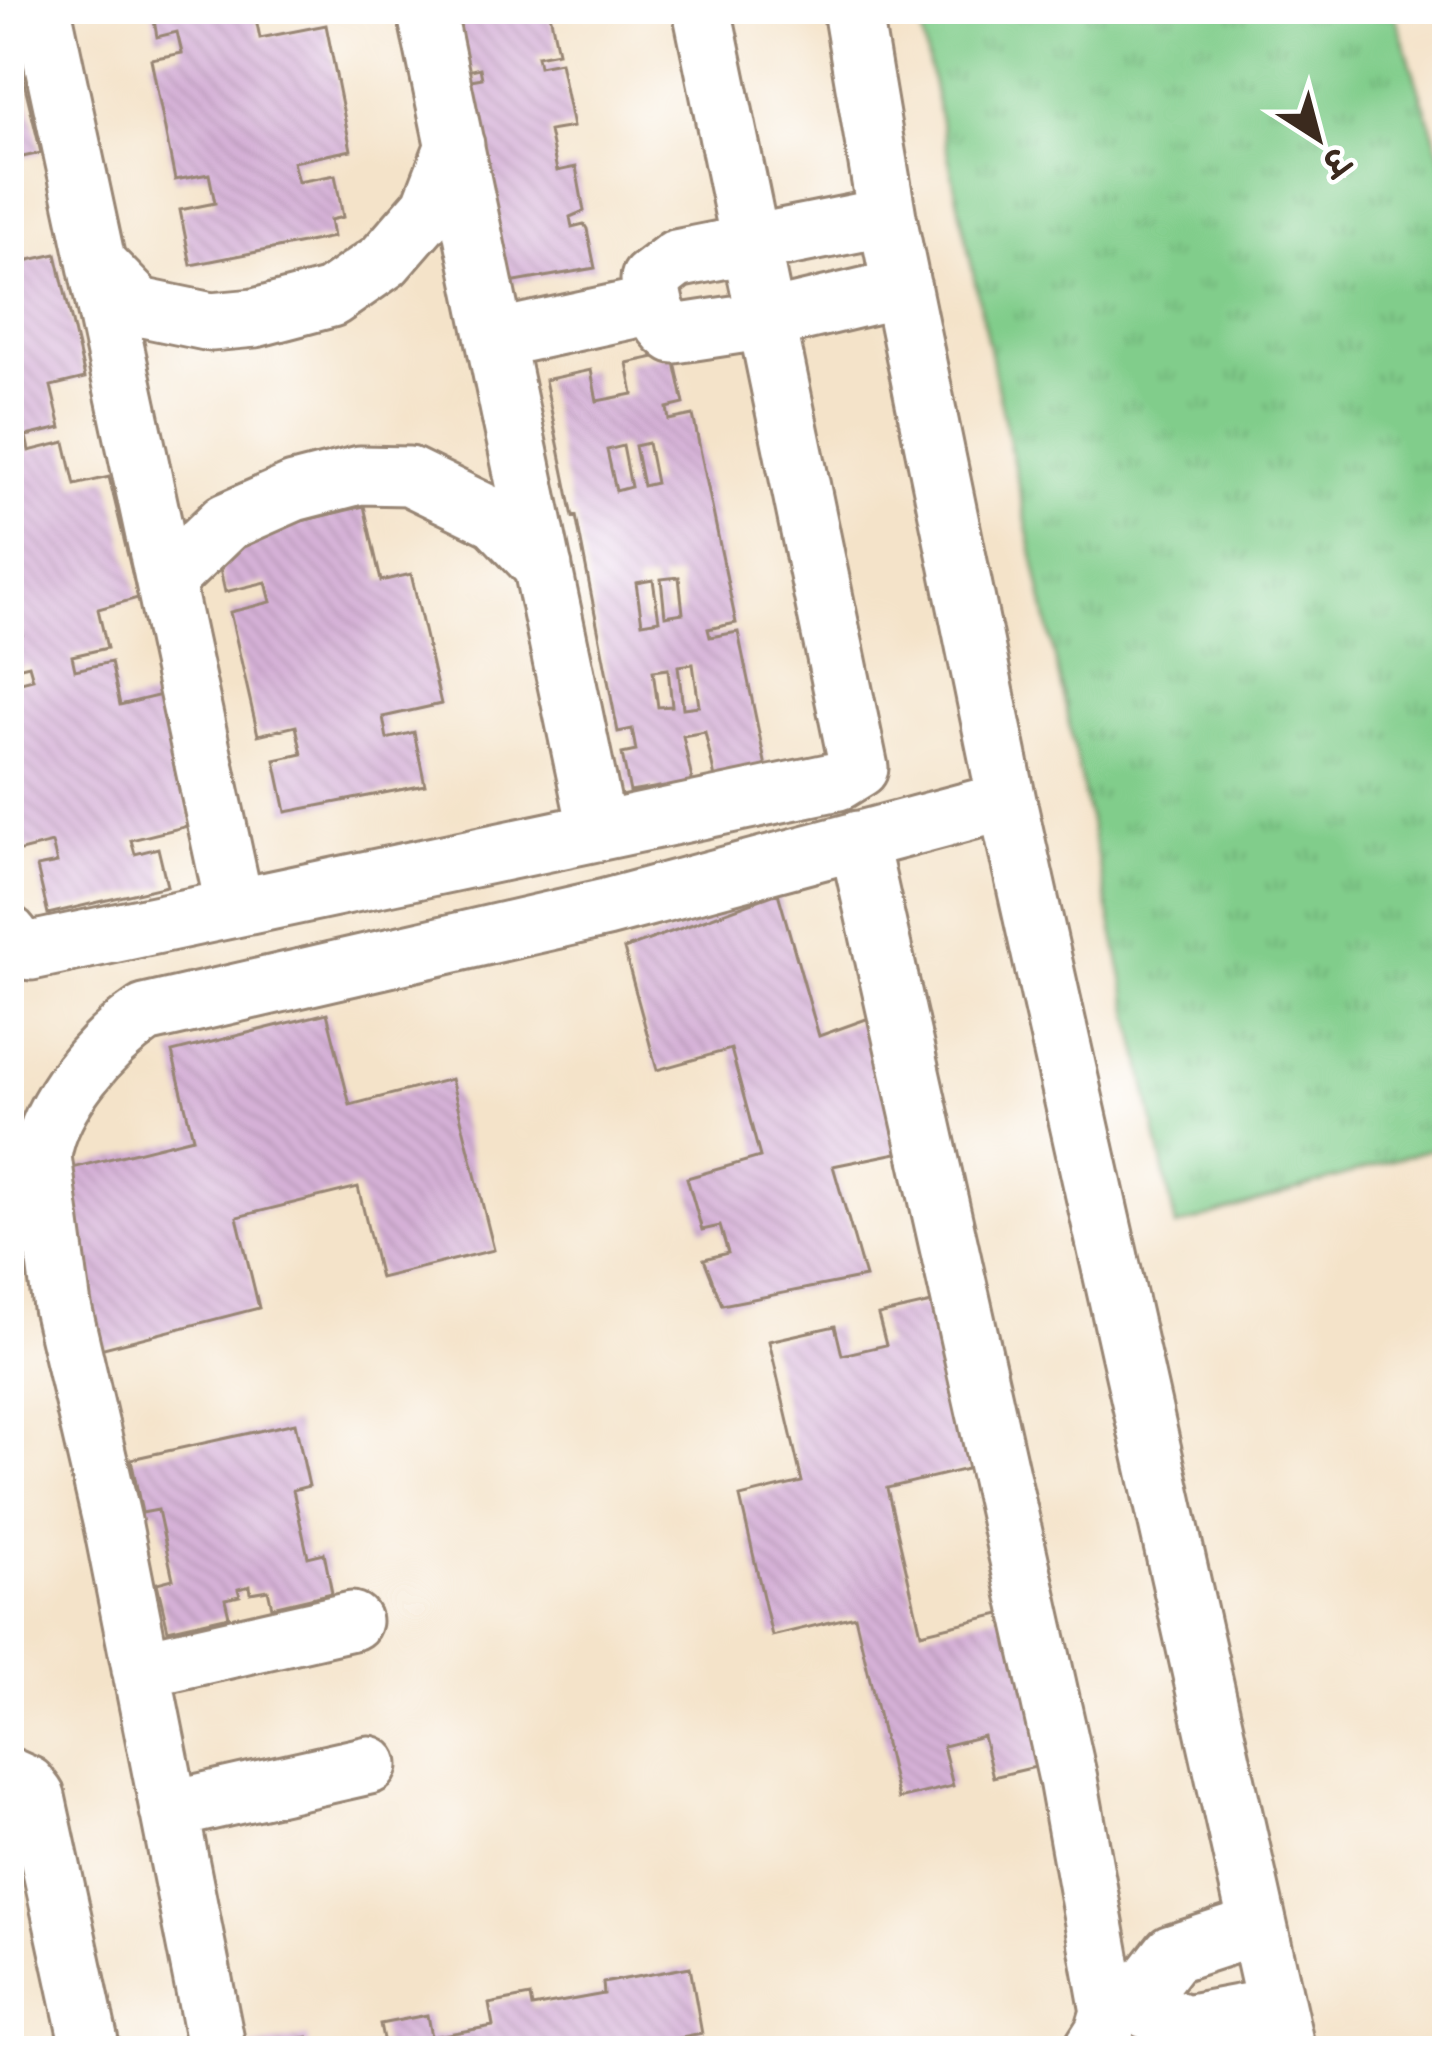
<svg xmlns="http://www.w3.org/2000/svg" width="1456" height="2060" viewBox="0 0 1456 2060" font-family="'Indie Flower','Playpen Sans Deva',sans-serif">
  <defs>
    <pattern id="park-tufts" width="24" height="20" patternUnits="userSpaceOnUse" patternTransform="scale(3)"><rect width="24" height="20" fill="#81cd8b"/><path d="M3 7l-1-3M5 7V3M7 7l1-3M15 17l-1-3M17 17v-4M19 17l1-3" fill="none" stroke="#70b078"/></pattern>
    <pattern id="building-back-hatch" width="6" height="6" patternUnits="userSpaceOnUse" patternTransform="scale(3)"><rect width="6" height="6" fill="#d5b1d7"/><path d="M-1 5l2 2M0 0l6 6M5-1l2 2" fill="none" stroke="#b898b8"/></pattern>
  </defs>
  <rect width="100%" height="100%" fill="#fff"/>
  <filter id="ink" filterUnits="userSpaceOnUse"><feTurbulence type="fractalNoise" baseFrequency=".00833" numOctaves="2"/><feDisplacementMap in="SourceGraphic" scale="24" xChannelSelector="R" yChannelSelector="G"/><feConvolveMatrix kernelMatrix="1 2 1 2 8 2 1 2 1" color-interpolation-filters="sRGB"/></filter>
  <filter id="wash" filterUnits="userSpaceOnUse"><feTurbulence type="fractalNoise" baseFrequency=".004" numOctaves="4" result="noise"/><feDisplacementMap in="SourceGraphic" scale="48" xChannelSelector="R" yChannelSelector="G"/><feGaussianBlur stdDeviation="2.7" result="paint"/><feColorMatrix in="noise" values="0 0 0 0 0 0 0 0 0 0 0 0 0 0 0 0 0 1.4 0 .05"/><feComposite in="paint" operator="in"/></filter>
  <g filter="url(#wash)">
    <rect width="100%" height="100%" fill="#f4e3c9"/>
    <path fill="url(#park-tufts)" stroke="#5e7c54" stroke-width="3" d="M917,9H1393L1447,175V1144L1176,1227Z"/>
    <g id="blocks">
      <path fill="url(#building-back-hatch)" fill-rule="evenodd" d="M152,9H271L255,14L260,38L326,25L351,150L293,162L298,182L335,175L343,217L330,220L333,237L191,265L180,210L215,203L209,174L175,180L151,59L182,53L177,32L157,37Z
        M443,9H549L558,52L537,56L539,66L560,62L573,127L549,131L557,171L576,167L584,211L570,217L572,227L584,224L587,229L595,268L504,284L460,82L482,78L480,68L458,73Z
        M13,36L41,153L9,160V37Z
        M14,220L25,261L56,254L85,378L51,386L61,428L26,436L29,451L65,442L75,485L109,477L138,598L98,609L107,648L72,656L75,670L111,662L120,705L161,695L192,825L131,840L135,854L158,848L167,886L48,914L37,867L57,863L52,843L13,853L9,836V737L17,735L9,685L33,679L29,665L9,670V638L22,635L19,622L9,624V221Z
        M673,353L684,404L667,408L669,420L693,415L736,623L708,629L710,637L738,632L766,767L715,778L705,732L683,736L696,799L663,806L659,787L630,792L622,754L636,751L632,729L618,732L576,516L573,517L545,380L591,370L597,401L633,394L627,363ZM648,443L656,483L643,486L635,446ZM623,446L631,487L616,491L607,450ZM679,577L683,613L665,616L661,579ZM653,580L659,620L642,623L636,583ZM693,664L699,706L683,708L678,666ZM668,669L672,706L658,707L653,671Z
        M364,506L381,581L411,574L441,704L383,717L387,739L414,732L425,785L286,812L275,760L302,754L296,726L258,735L230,612L271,602L266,582L225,592L214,542Z
        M778,893L819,1036L883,1013L921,1148L833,1166L865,1277L722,1305L704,1259L728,1253L720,1226L702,1230L687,1178L760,1157L731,1049L657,1070L624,949Z
        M327,1013L350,1105L451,1079L494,1250L380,1278L358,1187L237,1217L259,1308L100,1349L56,1172L193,1138L172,1052Z
        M949,1299L988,1464L887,1488L921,1633L1021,1609L1057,1762L993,1777L983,1736L943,1746L953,1786L898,1799L855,1616L772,1636L740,1497L802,1482L769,1341L835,1326L842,1355L886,1345L878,1315Z
        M295,1423L309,1486L293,1490L308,1557L324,1553L332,1593L272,1607L268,1590L251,1593L250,1586L238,1589L240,1596L225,1599L229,1616L168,1630L157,1583L173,1579L158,1510L142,1513L131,1459Z
        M690,1967L702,2034L650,2044L651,2051H357L384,2044L380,2024L427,2015L431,2037L493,2026L489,2004L530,1996L532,2007L604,1994L603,1983Z
        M308,2037L310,2051H243L242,2049Z"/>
    </g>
  </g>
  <g filter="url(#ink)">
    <use href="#blocks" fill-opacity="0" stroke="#988674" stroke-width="3"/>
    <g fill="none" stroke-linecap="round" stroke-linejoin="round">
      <g stroke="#988674" stroke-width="63">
        <path id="minor" d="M42,9L235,908
          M426,9L598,832
          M852,9L887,217L1007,801L1286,2051
          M887,217L676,259L650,279C653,302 655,319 674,334L767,320L902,288
          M97,264L139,307L211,322L255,318L331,298L384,261L431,207L455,145
          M496,339L653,305
          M165,581L226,522L294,492L360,475L409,476L497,519L543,567
          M858,840L1068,1779L1110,2012L1104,2032L1092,2051
          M9,935L19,949L31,951L838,781L859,768L702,9
          M141,1669L352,1621
          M9,1777L27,1785L36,1797L91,2051
          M169,1810L369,1765
          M1258,1926L1172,1954L1134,2003L1185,2024L1276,2007
          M217,2051L112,1521L62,1307L42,1156C50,1102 102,1043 145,1014L606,908L1007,801"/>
      </g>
      <use href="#minor" stroke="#fff" stroke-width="57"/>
    </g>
  </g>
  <rect width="1456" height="2060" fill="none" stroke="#fff" stroke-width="48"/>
  <g transform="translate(1318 138) rotate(144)" stroke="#ffffff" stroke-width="9" paint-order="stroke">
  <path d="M0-9L21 45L0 30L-21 45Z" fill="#3b2a1e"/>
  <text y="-18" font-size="33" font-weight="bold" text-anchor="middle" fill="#3b2a1e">उ</text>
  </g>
</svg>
